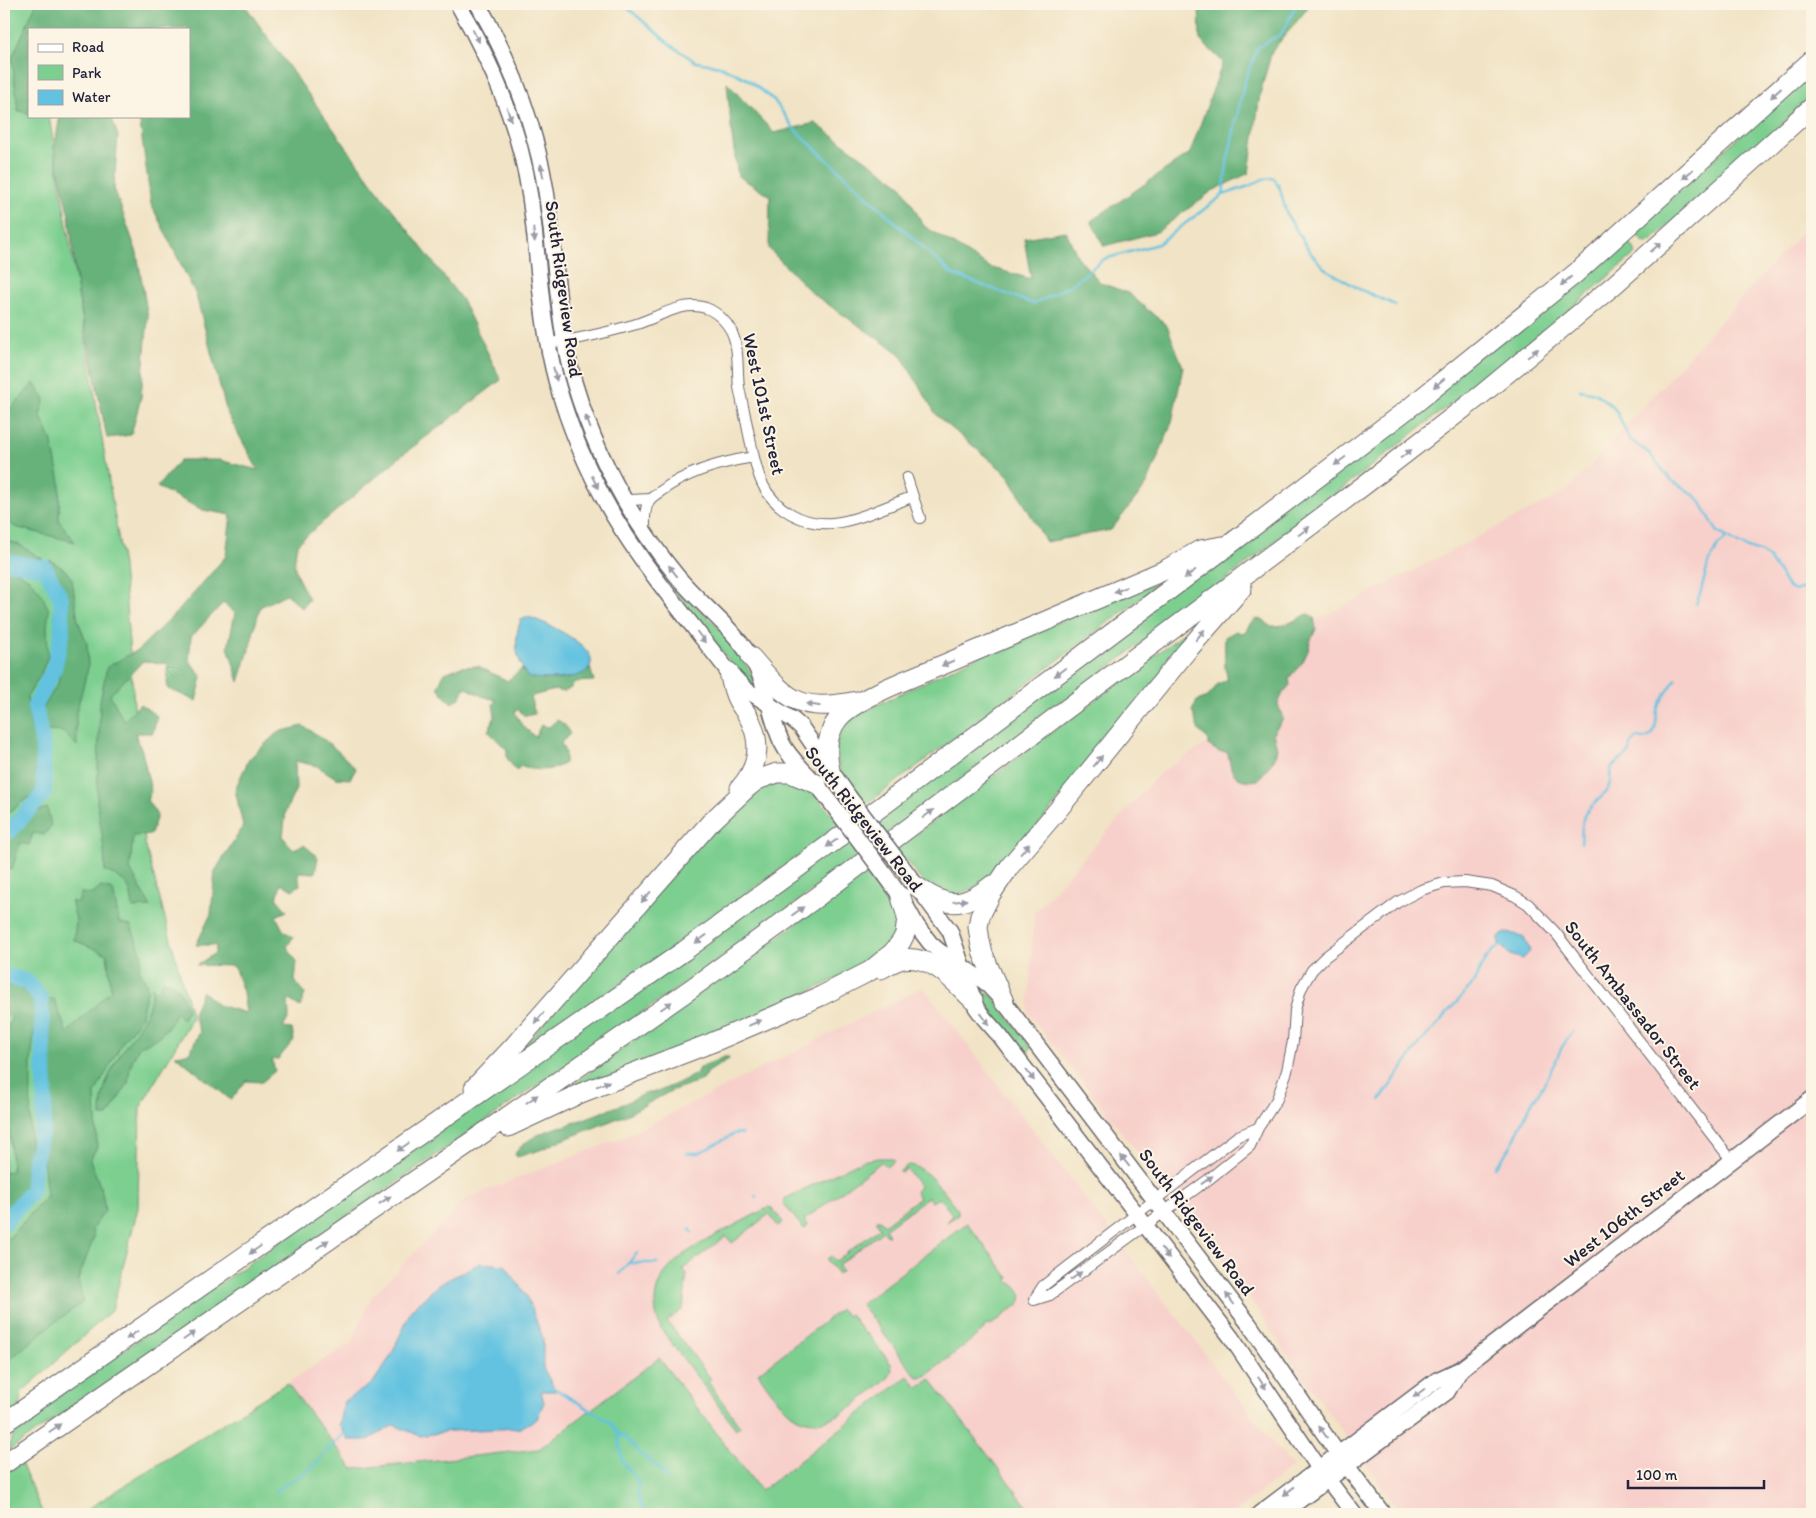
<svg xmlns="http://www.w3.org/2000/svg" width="1816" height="1518" viewBox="0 0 1816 1518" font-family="Itim,sans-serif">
  <rect width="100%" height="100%" fill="#fcf5e5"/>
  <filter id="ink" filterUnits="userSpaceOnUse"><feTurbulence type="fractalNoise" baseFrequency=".02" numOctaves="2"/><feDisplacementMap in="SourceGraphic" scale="10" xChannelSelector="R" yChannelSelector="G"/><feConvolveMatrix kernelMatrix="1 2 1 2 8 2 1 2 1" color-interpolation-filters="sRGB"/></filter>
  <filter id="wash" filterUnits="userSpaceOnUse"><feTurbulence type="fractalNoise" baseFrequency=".0096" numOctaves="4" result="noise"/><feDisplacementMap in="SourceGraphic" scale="20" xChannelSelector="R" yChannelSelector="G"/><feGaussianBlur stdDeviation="1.12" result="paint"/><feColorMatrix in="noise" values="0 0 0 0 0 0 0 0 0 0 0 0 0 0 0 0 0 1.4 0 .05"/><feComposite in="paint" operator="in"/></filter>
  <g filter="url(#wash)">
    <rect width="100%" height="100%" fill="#f1e3c5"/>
    <path fill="#f7d0cb" d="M1800,234L1812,250V1514H1402L1284,1350L1237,1278L1028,1013L1034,913L1160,773L1268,705L1238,661L1567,491Z
      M923,987L1292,1467L1232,1514H1033L930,1379L918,1389L908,1376L761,1491L659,1358L539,1449L353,1469L287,1383L352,1342L370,1299L467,1198L627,1136Z"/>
    <path fill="#7dcf90" stroke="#507866" d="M4,4H73L29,29V116H49L123,566L145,844L192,1018L140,1108L138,1208L112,1310L21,1393L19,1413L4,1423Z
      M1812,70V97L1651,241L1646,243L1641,240L1636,232L1644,223Z
      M1626,241L1633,246L1636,253L1554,323L1232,575L737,947L7,1452L18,1423L393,1164Z
      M1160,582L1134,603L775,873L675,946L513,1059L712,829L768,783L790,782L812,790L831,814L858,794L841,775L835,747L841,731L854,716L1008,642Z
      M672,584L686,601H689C717,623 741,650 755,683L752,685L743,678L670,586Z
      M1202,620L1205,622L1043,819L989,879L960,894L938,892L920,879L906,860L880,879L895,899L899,909L896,937L883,951L845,975L679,1051L564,1093L568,1088L796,924Z
      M981,988L992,996L1031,1048L1028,1052C1006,1036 988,1015 977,990Z
      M878,1158H890L894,1161L886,1167L881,1162L804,1220L808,1225L805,1229L803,1228L783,1203L784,1199L853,1165L862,1161Z
      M908,1165C927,1166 947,1196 958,1210V1215L947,1222L953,1215L939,1198L932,1202L928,1197L886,1228L889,1235H886L883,1231L838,1265L842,1271L838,1274L827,1260L828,1258L831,1256L836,1261L880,1228L877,1223V1220H880L884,1225L919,1198L915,1191L920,1187L907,1169L901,1173L899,1172Z
      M769,1207L772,1208L783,1222L778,1226L769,1214L732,1243L726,1236L683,1269L687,1274L683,1309L667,1321L711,1379L708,1382L740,1426L736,1429L661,1329C639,1278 682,1253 720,1233C736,1224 753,1216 769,1207Z
      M967,1223L1009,1278L1008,1281L1010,1283L1014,1284C1019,1290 1025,1295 1019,1304L990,1326L987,1325L984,1327V1330L926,1376L919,1377L915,1375L861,1304Z
      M841,1309L847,1316L850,1314L865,1334L867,1333L891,1364L892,1372L888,1378C861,1398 823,1441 789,1412C777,1401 767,1386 758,1373Z
      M659,1358L761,1491L908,1376L918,1388L930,1379L1033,1514H80L287,1383L353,1469L539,1449Z
      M18,1456L43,1514H4V1466Z"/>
    <path fill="#66b27a" stroke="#446a5a" d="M36,4H244L372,183L462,300L501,380L401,456L298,543C290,569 297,576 309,599L302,608L286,594L260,607L249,650L239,682L228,647L235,613L223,603L191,637L189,660L202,677L196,701L167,688L168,664L143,661L110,695L124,721L140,704L157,716L153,733H134L142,751L151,791L147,800L157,815L151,834L133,836L130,869L151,907L133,908C131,885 126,880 105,871L104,848L97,802L100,701L107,667L138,650L181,608L226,556L231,515L203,510L157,487L180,460H219L258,470L227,413L196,295L151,204L139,116H189V29H29V113L18,111L12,58Z
      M1199,4H1307V9L1272,51L1260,94L1249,173L1212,191L1157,232L1104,246L1091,221L1190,153L1223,62L1200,40Z
      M727,83L774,133L815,123L901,185L924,226L989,267L1031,279L1024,238L1066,231L1078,258L1101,283L1128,293L1167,326L1183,367L1172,422L1147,484L1111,530L1046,542L1008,475L937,416L900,354L813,294L769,249L770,196L738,176L732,137Z
      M60,116H111L118,136L114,188L137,253L148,317L141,397L131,435L107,438L78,294L69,216L54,149Z
      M34,383L45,399L40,415L51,439L60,482L59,521L75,542L15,527L4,518V416Z
      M4,540L18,544L43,559L4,555Z
      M50,560L65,570L72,579L78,621L87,643L88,668L76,713L77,746L63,732L48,731L40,714L58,683L64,648L67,615L61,585L48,567Z
      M7,565L29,579L39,590L49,610L47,626L48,656L40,676L27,697L31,726L38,748L41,772L40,792L26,799L10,812L4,814V566Z
      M1308,614L1314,617L1316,629L1310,642L1308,651L1302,663L1289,678L1290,685L1283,693L1278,704L1283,719L1273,733L1277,748L1274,760L1258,780C1246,782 1235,780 1231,768C1229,762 1230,758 1227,752H1219L1208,745V739L1199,731L1192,711L1197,701L1208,697L1218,684L1227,680C1228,675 1225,672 1225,667C1225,657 1224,648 1225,637L1236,631L1241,633L1245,632L1250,624L1256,619L1264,620L1270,626C1288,627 1293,620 1308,614Z
      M478,666L507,681L522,669L527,677C548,680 572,683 590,668L594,681L574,682L571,688L563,692L555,690L532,696L531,700L535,714L525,716L517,709L515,713L522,725L535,737L541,725L549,727L557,720L564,724L570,734L561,743L565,752V763C549,772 539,771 521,766L516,771L507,758V750L488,731L495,716L493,704L496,700L482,696L465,687L461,697L452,703L445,697L438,687L444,673L461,667Z
      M303,726C324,738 340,752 356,769L350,779L336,778L317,766L295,761L296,789L286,810L283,837L293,849L304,845L318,857L315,873L298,872L300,885L292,890L281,883L277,899L287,911L276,916L283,930L293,937L287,947L297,962L295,981L305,994L300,1007L288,999L289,1017L283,1028L292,1029L294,1040L278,1059L272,1060L275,1071L262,1082L246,1081L231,1100L175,1055L189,1053L200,1032L193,1014L202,991L218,1005L246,1013L243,992L234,966L197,965L215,953L216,945H196L211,914L215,871L243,826L235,789L249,759L278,732Z
      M47,808L51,826L44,835L33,833L29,845L20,843L12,870L4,865V834L10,833L31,813Z
      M101,887L113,890L119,922L131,926L142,955L139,968L148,988L140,1019L123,1041L95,1093L97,1147L90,1160L102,1191L105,1211L92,1229L94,1237L78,1280L83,1302L54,1323L4,1364V1243L47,1196L42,1150L50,1101L45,1000L54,999L67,1033L111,990L107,954L74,940L76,920L71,901L78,903L81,893L93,894Z
      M162,981C179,982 183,996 187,1010L183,1020L176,1013C169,1029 155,1042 139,1046L130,1066L128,1083L108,1116H101C100,1093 109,1072 121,1053C134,1032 152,1014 152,987L159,990Z
      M23,984L37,1004L31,1063L30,1161L28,1189L4,1216V1196L6,1194L4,1192V1172L12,1171L8,1105L4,1103V1079L6,1075L4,1068V1036L12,1017L4,1013V985Z
      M724,1057H729V1059L708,1072L703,1080L673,1090L626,1115L555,1143L540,1150L517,1157L515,1154C523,1140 549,1128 565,1126L626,1103L647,1092H657L676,1084L696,1074L699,1068Z"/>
    <path fill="#62c2e0" stroke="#42728e" d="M528,617C543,621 588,642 591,659C595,683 540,680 527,677C516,658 513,640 521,620Z
      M1504,933L1515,934L1524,938L1530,951L1523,959L1510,955L1499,944V938Z
      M480,1263L505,1265L526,1295L543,1338V1368L556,1391H541L544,1402L537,1419L520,1428L451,1431L420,1436L394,1425L368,1440H348L339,1424L344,1401L372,1384L391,1356L411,1310L438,1285Z"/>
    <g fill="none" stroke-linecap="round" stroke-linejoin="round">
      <path stroke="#62c2e0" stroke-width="2.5" d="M623,4L671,45L696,62L720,66L747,79L774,100L795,130L952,274L1034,304L1071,285L1104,259L1158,244L1223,195L1249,186L1263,179L1274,178L1280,189L1287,215L1310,252L1324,268L1359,289L1395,305
        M1223,195L1227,163L1244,84L1257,48L1281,34L1294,10V4
        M1580,390L1595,393L1612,406L1617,412L1629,439L1649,453L1671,480L1693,494L1700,501L1717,531L1740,545L1762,553L1770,560L1789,588L1795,591L1807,586L1812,577
        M1696,604L1701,591L1709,561L1715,553L1718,545L1725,540V537
        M1581,843C1582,835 1581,824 1584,816C1589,805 1604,799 1609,786C1612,780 1608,773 1612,767C1618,759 1633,757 1630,745L1638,737L1643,739C1659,736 1655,722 1657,710C1660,700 1670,688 1676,679
        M1380,1100L1420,1043L1440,1022L1445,1015L1473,984L1484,961L1492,951L1500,946
        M687,1153H699L736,1133L742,1134
        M1495,1167L1510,1148L1530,1106L1546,1081L1562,1047L1573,1032
        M755,1195L756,1197
        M690,1229L692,1232
        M629,1263H657
        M619,1274L637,1253
        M554,1388L610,1422L618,1434L625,1437L641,1454L660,1469L667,1479
        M618,1434L622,1461L638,1481V1497L646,1514
        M275,1491L312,1468L344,1433"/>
      <path stroke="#62c2e0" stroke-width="16" d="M4,561L45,568L61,598L62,633L54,668L35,706L43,746L44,793L10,831L4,832
        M4,975L27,982L41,999L45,1090L43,1127L35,1160L32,1190L4,1223"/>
    </g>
  </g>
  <g filter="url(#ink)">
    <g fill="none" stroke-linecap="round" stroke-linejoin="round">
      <g stroke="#6a666b" stroke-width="12">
        <path id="street" d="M548,343C577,340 605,333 633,325C656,319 681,300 706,308C719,313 730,325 734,338C739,352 737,371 739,387C742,403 746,419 749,435C753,451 755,468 762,483C774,509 804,526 833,523C857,521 889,505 912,497
          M907,478L920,518
          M623,497L630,500L650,499
          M645,531C645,520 644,510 649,501C652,496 657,494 661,491C688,471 722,462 754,457
          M1034,1300L1050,1295L1209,1179L1250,1146L1258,1128L1277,1099L1287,1071L1293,1041L1295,1010L1301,989L1306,980L1312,970L1325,957L1398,902L1421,890L1444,883L1465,882L1492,886L1515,896L1528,904L1555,932L1732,1161
          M1034,1300L1043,1286L1238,1136L1258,1128"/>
      </g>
      <g stroke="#6a666b" stroke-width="18">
        <path id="secondary" d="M458,4C492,64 520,127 530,197C539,258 540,320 556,380C569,427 588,472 613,515C645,569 690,622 729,672L745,689L793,720L801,727L849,797
          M478,4C515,69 540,137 549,212C557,269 558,326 574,382C595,452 630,519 677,576C700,604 731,626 750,656C767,682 769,714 781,741C789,758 803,769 815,783C822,790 828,799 835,808
          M901,865L950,931L976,1007L984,1018L1000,1036L1231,1337L1319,1468L1354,1514
          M886,876L901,897L917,926L930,943L939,951L985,982L1004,1002L1249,1324L1338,1454L1383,1514
          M1259,1514L1437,1380L1461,1369L1812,1099
          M1281,1514L1447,1392L1461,1369"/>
      </g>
      <g stroke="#6a666b" stroke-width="21">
        <path id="highway" d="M751,657C788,700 797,713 857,701
          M729,672C731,681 733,691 737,699C741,707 748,714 751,722C762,746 757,769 740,788
          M830,770C826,752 826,734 838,719C856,697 924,673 952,661C1023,631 1094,601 1165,570L1200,550L1222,546
          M916,886C947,908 962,909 992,885
          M881,969C888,965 896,960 903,959C932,954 955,983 973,1000
          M1004,1002L983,954L980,941L978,927L980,916L991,894L1010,866L1057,811L1186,652L1242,588
          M474,1088L512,1048L710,823L747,788L757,780L777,773H790L817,784
          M508,1127L581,1093L711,1043L821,996L870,971L893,952L901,942L905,934L907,917L901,897
          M4,1423L684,951L885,804L1229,545L1413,405L1576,273L1812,60
          M4,1464L478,1137L692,988L817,897L1367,483L1481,395L1614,285L1812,107"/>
      </g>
      <use href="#street" stroke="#fff" stroke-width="10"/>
      <use href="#secondary" stroke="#fff" stroke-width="15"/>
      <use href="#highway" stroke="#fff" stroke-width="19"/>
      <g stroke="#6a666b" stroke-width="18" stroke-linecap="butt">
        <path id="secondary-bridge" d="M849,797L901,865
          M835,808L886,876"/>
      </g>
      <use href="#secondary-bridge" stroke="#fff" stroke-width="15"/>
    </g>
    <defs><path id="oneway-solid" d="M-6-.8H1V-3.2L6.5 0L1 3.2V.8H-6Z" transform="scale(1.25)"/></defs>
    <g fill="#9c9ca7">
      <use href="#oneway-solid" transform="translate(476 36) rotate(62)"/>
      <use href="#oneway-solid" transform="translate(1776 93) rotate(138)"/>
      <use href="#oneway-solid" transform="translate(509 114) rotate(72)"/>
      <use href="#oneway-solid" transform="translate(542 171) rotate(-101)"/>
      <use href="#oneway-solid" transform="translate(1688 174) rotate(138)"/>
      <use href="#oneway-solid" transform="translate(534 235) rotate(84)"/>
      <use href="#oneway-solid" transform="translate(1656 247) rotate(-41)"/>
      <use href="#oneway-solid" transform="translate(1566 281) rotate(140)"/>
      <use href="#oneway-solid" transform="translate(1533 353) rotate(-39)"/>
      <use href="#oneway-solid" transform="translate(555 374) rotate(76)"/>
      <use href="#oneway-solid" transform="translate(1439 383) rotate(141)"/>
      <use href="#oneway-solid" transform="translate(588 422) rotate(-111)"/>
      <use href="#oneway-solid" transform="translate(1406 454) rotate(-37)"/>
      <use href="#oneway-solid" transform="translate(1340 461) rotate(143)"/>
      <use href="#oneway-solid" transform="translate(595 482) rotate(63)"/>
      <use href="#oneway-solid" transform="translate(1304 531) rotate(-37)"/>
      <use href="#oneway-solid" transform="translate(673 571) rotate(-128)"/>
      <use href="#oneway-solid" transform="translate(1190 574) rotate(143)"/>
      <use href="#oneway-solid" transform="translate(1120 590) rotate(156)"/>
      <use href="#oneway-solid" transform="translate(1200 635) rotate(-50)"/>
      <use href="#oneway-solid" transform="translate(701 637) rotate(53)"/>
      <use href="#oneway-solid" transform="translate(948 663) rotate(157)"/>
      <use href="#oneway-solid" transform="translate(1060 672) rotate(143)"/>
      <use href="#oneway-solid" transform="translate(813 705) rotate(-171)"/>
      <use href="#oneway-solid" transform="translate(1098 761) rotate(-51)"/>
      <use href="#oneway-solid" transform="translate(928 814) rotate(-37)"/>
      <use href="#oneway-solid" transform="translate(832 843) rotate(144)"/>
      <use href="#oneway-solid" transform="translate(1025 849) rotate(-49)"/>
      <use href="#oneway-solid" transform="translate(646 897) rotate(131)"/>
      <use href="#oneway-solid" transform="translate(960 901) rotate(-8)"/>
      <use href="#oneway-solid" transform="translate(798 911) rotate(-36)"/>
      <use href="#oneway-solid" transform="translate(701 939) rotate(144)"/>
      <use href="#oneway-solid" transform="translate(666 1006) rotate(-35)"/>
      <use href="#oneway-solid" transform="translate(539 1018) rotate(131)"/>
      <use href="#oneway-solid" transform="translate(985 1019) rotate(53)"/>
      <use href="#oneway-solid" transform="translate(755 1023) rotate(-23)"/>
      <use href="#oneway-solid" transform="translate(1030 1075) rotate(53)"/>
      <use href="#oneway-solid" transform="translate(603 1084) rotate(-21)"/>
      <use href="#oneway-solid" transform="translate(532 1099) rotate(-35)"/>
      <use href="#oneway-solid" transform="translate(403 1147) rotate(145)"/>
      <use href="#oneway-solid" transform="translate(1125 1161) rotate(-128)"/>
      <use href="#oneway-solid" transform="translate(1207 1180) rotate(-36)"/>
      <use href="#oneway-solid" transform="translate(385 1200) rotate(-34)"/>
      <use href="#oneway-solid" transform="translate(323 1244) rotate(-35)"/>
      <use href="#oneway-solid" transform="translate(255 1250) rotate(145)"/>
      <use href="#oneway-solid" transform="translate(1165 1253) rotate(52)"/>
      <use href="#oneway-solid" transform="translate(1076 1276) rotate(-36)"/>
      <use href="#oneway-solid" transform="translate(1230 1299) rotate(-127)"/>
      <use href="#oneway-solid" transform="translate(132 1335) rotate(145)"/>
      <use href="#oneway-solid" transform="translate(189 1336) rotate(-35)"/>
      <use href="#oneway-solid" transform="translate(1262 1383) rotate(56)"/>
      <use href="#oneway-solid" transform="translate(1419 1393) rotate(143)"/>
      <use href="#oneway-solid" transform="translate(55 1428) rotate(-35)"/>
      <use href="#oneway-solid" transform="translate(1323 1432) rotate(-125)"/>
      <use href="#oneway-solid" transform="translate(1289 1491) rotate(142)"/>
    </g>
  </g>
  <g text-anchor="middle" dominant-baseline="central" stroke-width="4" stroke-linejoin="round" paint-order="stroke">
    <g font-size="19" fill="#22223b" stroke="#fcf5e5">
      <text transform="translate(564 289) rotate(82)">South Ridgeview Road</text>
      <text transform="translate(764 404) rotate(78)">West 101st Street</text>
      <text transform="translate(864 819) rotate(52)">South Ridgeview Road</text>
      <text transform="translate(1633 1005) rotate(52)">South Ambassador Street</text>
      <text transform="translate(1624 1218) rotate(-38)">West 106th Street</text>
      <text transform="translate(1197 1222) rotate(53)">South Ridgeview Road</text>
    </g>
  </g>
  <rect width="1816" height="1518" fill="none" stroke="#fcf5e5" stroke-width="20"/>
  <rect x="28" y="28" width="162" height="90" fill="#fcf5e5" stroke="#a5a1a1"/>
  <rect x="38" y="44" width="25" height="8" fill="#ffffff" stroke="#a5a1a1"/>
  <text x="72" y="52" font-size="15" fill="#22223b">Road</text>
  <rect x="38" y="65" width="25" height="15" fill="#7dcf90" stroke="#a5a1a1"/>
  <text x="72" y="78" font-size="15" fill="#22223b">Park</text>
  <rect x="38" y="90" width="25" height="15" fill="#62c2e0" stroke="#a5a1a1"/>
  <text x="72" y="102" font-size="15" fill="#22223b">Water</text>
  <path d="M1628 1480v8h136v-8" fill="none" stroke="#22223b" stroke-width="2.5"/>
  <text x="1636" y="1480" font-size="15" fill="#22223b" stroke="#fcf5e5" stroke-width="4" paint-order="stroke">100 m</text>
</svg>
